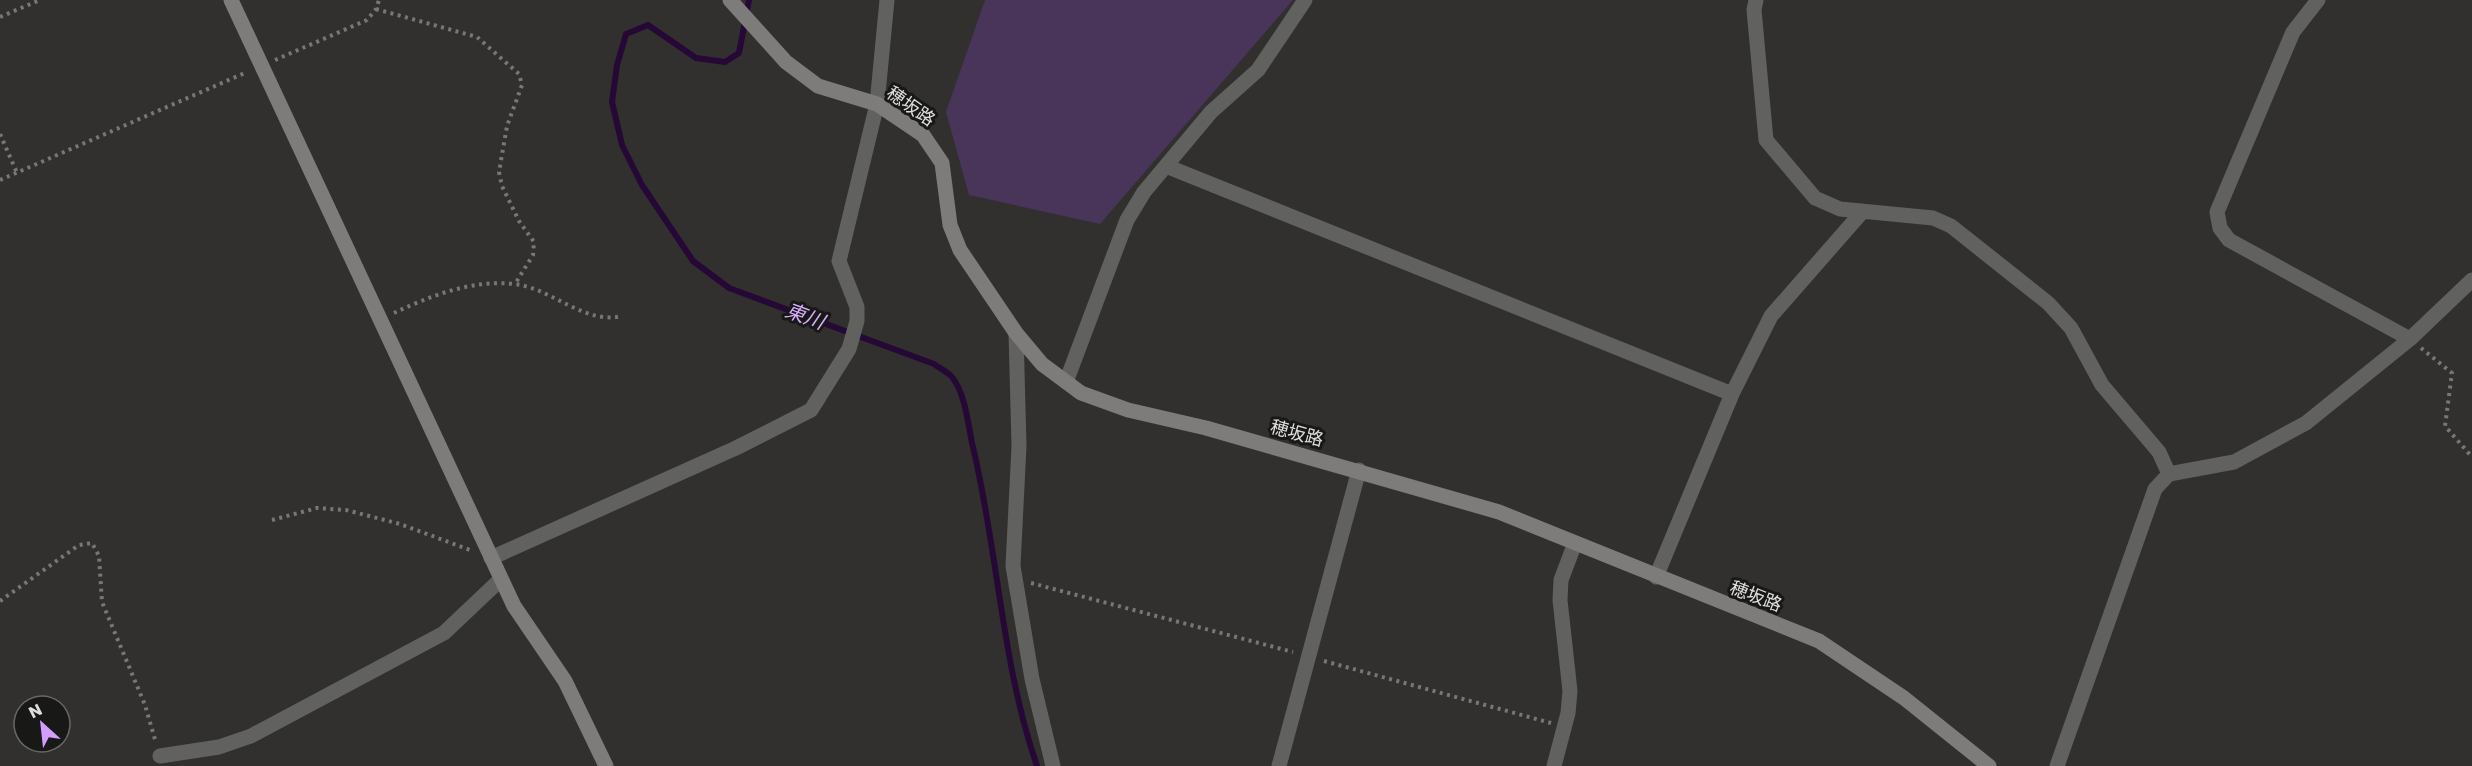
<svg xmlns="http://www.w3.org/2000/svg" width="2472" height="766" viewBox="0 0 2472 766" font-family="Poppins,'Noto Sans JP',sans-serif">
  <rect width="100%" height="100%" fill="#31302e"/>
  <path fill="#49345a" d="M985,0H1293L1100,224L969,195L946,112Z"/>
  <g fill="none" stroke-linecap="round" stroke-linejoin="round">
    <path stroke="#250836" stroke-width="6" d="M749,0L739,53L725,62L696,58L648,25L626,34L617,65L612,102L622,145L642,185L693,261L729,288L934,364C939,368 948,372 952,377C965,393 968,423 972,443C998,549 1001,662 1037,766"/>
    <path stroke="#787776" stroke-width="4" stroke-dasharray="3 4.5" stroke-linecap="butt" d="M376,9L477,37L519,74L522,85L507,126L499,172L502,186L519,221L534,242L533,255L515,284
      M0,17L40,0
      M275,60L367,20L376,9L379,0
      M0,134L17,173
      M0,180L247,72
      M394,313C430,296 473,279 514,284C552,288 584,325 622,316
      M2421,348L2452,373L2445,426L2472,457
      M272,520L317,508L346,510L400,524L470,550
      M1031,583L1293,652
      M0,601L79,545L92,543L99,556L102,602L145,705L156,743
      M1324,661L1551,723"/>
    <path stroke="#616160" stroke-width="15" d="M1756,0L1754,10L1766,140L1815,198L1840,209L1933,218L1951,226L2048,303L2071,328L2102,385L2159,452L2169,474
      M2318,0L2293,32L2217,212L2220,228L2229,240L2410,339
      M1166,166L1732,394
      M1016,333L1019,446L1013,566L1032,679L1053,766
      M1066,382L1127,220L1144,192L1211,112L1258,70L1305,0
      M491,558L736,448L811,410L849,349L857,321V307L839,261L877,104L887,0
      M1656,577L1732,394L1771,316L1863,211
      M160,756L219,747L251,736L444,633L501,579
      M1279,766L1359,470
      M1554,766L1568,713L1570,691L1560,600L1561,580L1575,543
      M2057,766L2155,489L2169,474L2234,462L2306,423L2410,339L2472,280"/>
    <path stroke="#7d7c7a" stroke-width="15" d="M231,0L514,606L565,681L606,766
      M730,0L786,62L818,86L877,104L923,135L942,163L950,225L960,250L1016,333L1042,364L1081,393L1128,410L1206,428L1499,512L1819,641L1904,698L1989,766"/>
  </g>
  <g text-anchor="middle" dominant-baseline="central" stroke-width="6" stroke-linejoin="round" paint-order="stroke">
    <g font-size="18" fill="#e0dfde" stroke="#181817">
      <text transform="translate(911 106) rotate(35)">穂坂路</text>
      <text transform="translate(1297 433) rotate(15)">穂坂路</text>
      <text transform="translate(1756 596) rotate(21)">穂坂路</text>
    </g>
    <g font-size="20" font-style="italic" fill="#d9aefc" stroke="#181817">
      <text transform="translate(805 316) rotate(20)">東川</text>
    </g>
  </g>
  <g transform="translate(42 724) rotate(333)"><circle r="28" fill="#181817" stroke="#686867" stroke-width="1.5"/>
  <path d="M0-4.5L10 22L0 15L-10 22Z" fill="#d29dfd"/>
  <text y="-9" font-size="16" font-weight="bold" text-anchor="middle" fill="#e0dfde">N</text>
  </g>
</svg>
